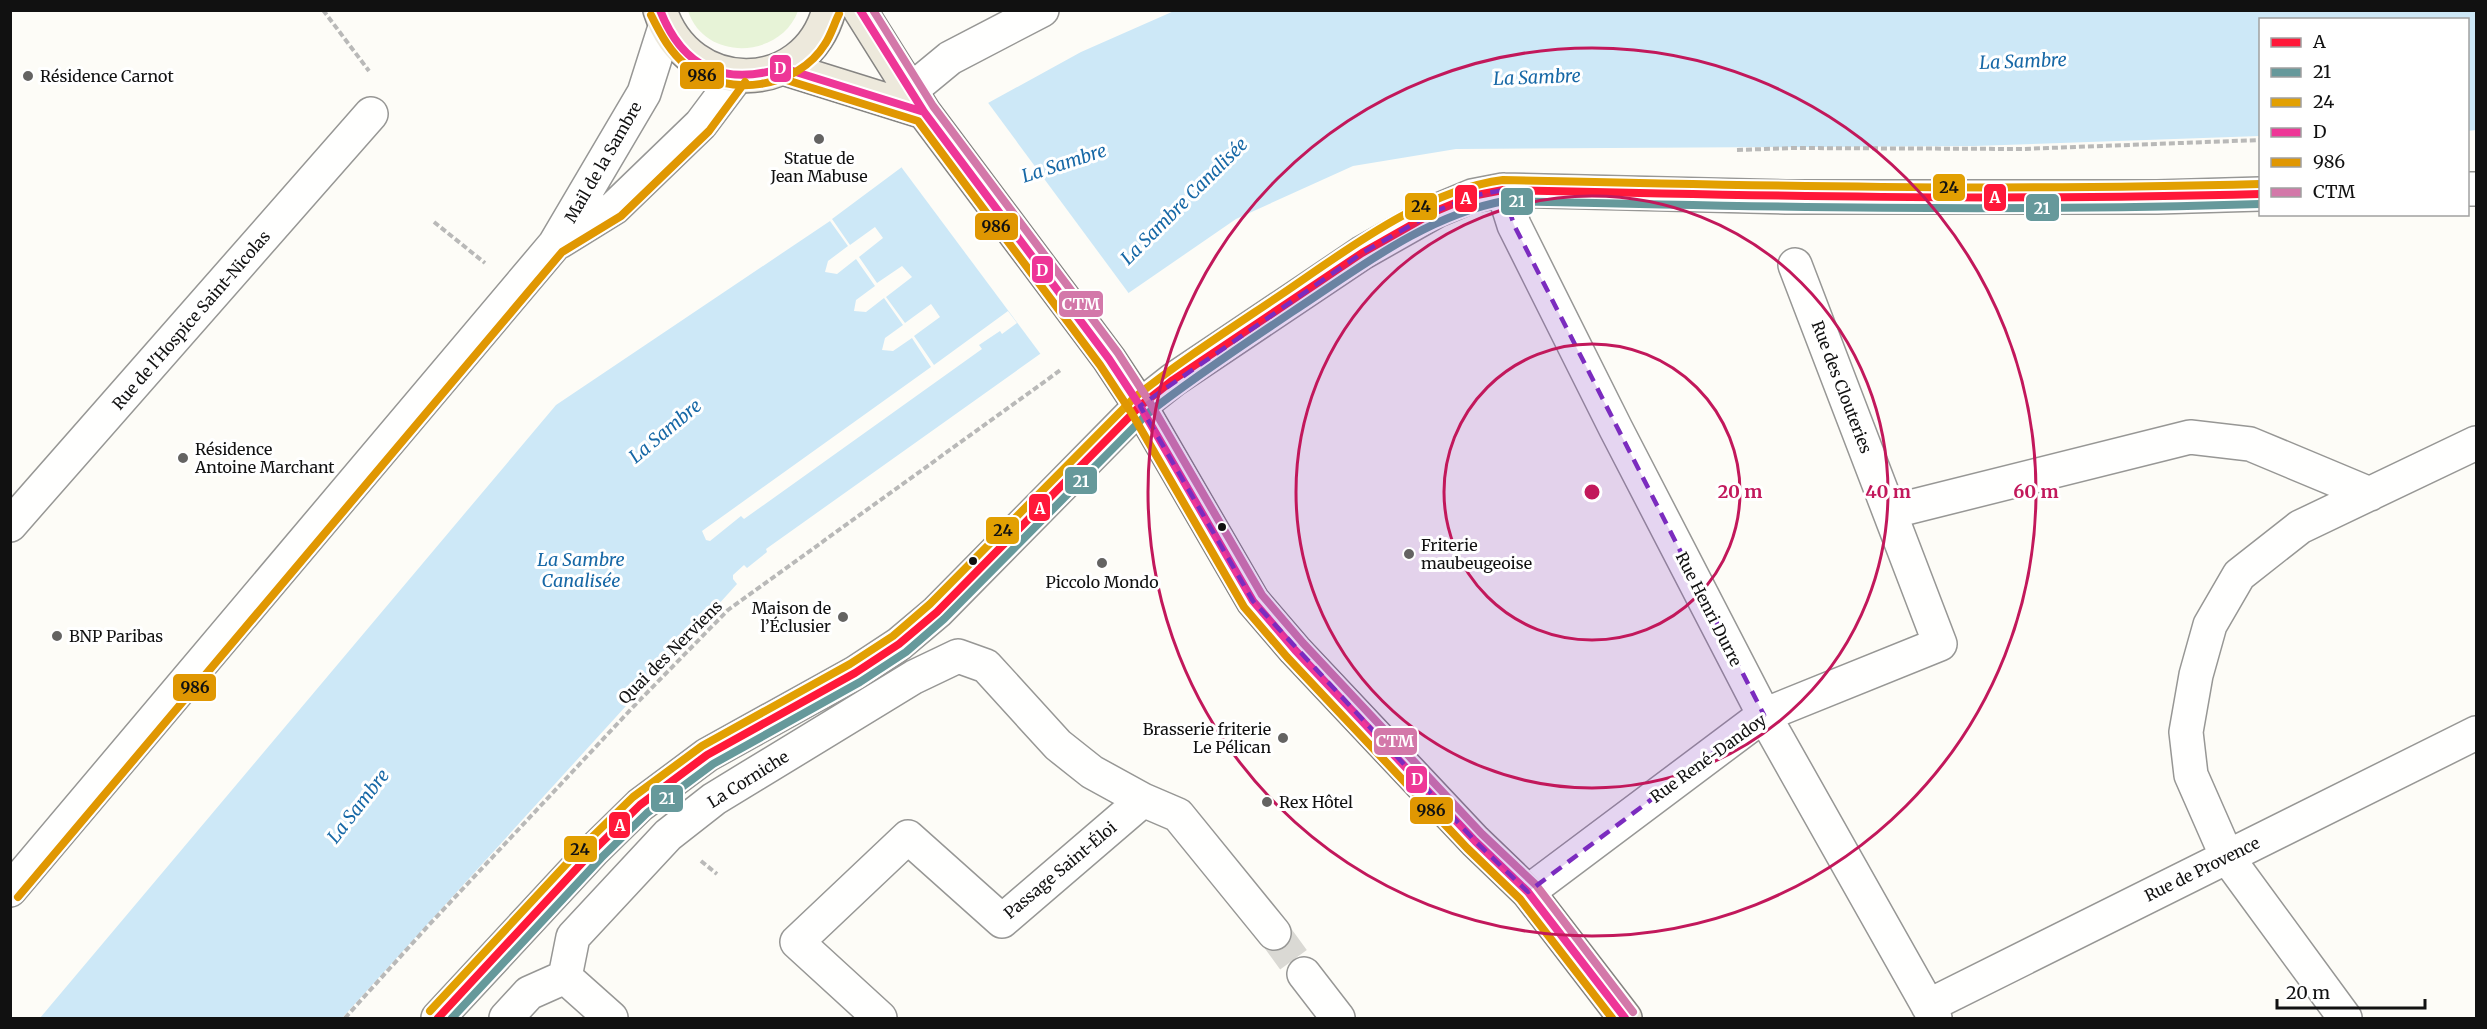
<svg xmlns="http://www.w3.org/2000/svg" width="2487" height="1029" viewBox="0 0 2487 1029" font-family="Merriweather,serif">
  <rect width="100%" height="100%" fill="#fdfcf7"/>
  <path fill="#e7f3d7" d="M688,11V10L798,11C780,59 705,62 688,11Z"/>
  <path fill="#cde8f7" d="M1174,11H2476V130L2468,131V20H2260V136L1974,146L1456,149L1353,166L1236,219L1040,354L766,549L767,552L747,568L744,565L733,575V579L737,584L342,1018H40L556,405L830,221L848,246L828,261L825,272L837,274L856,259L875,286L856,300L854,311L866,312L884,298L903,325L885,338L882,350L893,351L912,338L931,367L702,531L706,540L710,541L741,516L744,519L982,349L979,345L1000,331L1002,334L1017,323L1008,311L934,365L914,336L940,317L931,304L905,323L886,297L912,277L902,266L877,283L859,257L883,238L875,227L850,245L832,219L988,103L1081,52Z"/>
  <path fill="#fdfcf7" d="M986,100L1130,295L1042,356L899,164Z"/>
  <g fill="none" stroke-linecap="round" stroke-linejoin="round">
    <path stroke="#dad9d4" stroke-width="33" stroke-dasharray="33 16" stroke-linecap="butt" d="M1274,933L1304,974"/>
    <g stroke="#979795" stroke-width="36">
      <path id="minor" d="M910,91L950,58L1042,10
        M2468,189H2476
        M1503,190L1514,225L1616,429L1764,715L1935,1018
        M559,242L614,208L701,124L737,76
        M1890,512L2190,437L2250,444L2370,494
        M10,525L371,114
        M10,890L555,244L644,93L665,27
        M1528,892L1764,715L1940,644L1795,265
        M1304,974L1338,1018
        M565,977L611,1018
        M1928,1006L2476,733
        M438,1018L593,851L640,805L707,755L855,673L899,644L937,612L1140,406L1173,380L1362,253L1436,211L1472,196L1503,190L1786,197H2157L2260,194
        M506,1018L529,993L565,977L573,937L668,835L714,799L914,677L958,656L986,666L1058,745L1092,772L1143,800L1178,815L1274,933
        M880,1018L797,942L908,837L1002,921L1143,800
        M2345,1018L2227,857L2191,775L2186,732L2196,675L2210,625L2239,575L2300,527L2476,443"/>
    </g>
    <g stroke="#858482" stroke-width="36">
      <path id="major" d="M660,10C688,97 805,98 829,10
        M860,10L924,112L1109,359L1140,406L1253,601L1295,650L1475,841L1528,892L1625,1018
        M783,68L924,112"/>
    </g>
    <path stroke="#b9b9b8" stroke-width="4" stroke-dasharray="6 3" stroke-linecap="butt" d="M323,10L369,71
      M1737,150L1794,148L2022,149L2260,140
      M434,222L485,263
      M701,861L717,874
      M345,1018L428,926L634,706L728,610L1062,369"/>
    <use href="#minor" stroke="#fffffe" stroke-width="33"/>
    <use href="#major" stroke="#ede9dc" stroke-width="33"/>
    <g stroke="#fff" stroke-width="12">
      <path id="bus-1" d="M438,1018L593,851L640,805L707,755L855,673L899,644L937,612L1140,406L1173,380L1362,253L1436,211L1472,196L1503,190C1755,196 2008,201 2260,194"/>
    </g>
    <g stroke="#fff" stroke-width="12">
      <path id="bus-2" d="M452,1018L601,858L647,813L713,764L860,682L906,652L944,619L1147,414C1194,377 1243,345 1292,312C1358,269 1425,216 1504,201C1756,207 2008,212 2260,204"/>
    </g>
    <g stroke="#fff" stroke-width="12">
      <path id="bus-3" d="M430,1011L585,844L633,797L702,746L850,664L893,636L930,604L1134,398C1180,361 1230,329 1279,296C1344,252 1424,190 1503,180C1755,186 2008,191 2260,184"/>
    </g>
    <g stroke="#fff" stroke-width="12">
      <path id="bus-4" d="M660,10C683,69 724,86 783,68L924,112
        M860,10L924,112L1109,359L1140,406L1253,601L1295,650L1475,841L1528,892L1625,1018"/>
    </g>
    <g stroke="#fff" stroke-width="12">
      <path id="bus-5" d="M651,15C661,35 670,52 687,66C728,99 798,88 825,44C831,35 834,24 839,14
        M780,78L918,121L1100,365L1131,412L1244,607L1287,657L1467,848L1520,899L1612,1018
        M18,897L562,252L621,216L709,131L745,82"/>
    </g>
    <g stroke="#fff" stroke-width="12">
      <path id="bus-6" d="M873,10L933,106L1118,353L1149,401L1262,595L1303,643L1482,834L1536,885L1633,1012"/>
    </g>
    <use href="#bus-1" stroke="#ff1839" stroke-width="8"/>
    <use href="#bus-2" stroke="#66999b" stroke-width="8"/>
    <use href="#bus-3" stroke="#e2a002" stroke-width="8"/>
    <use href="#bus-4" stroke="#ee3697" stroke-width="8"/>
    <use href="#bus-5" stroke="#e09702" stroke-width="8"/>
    <use href="#bus-6" stroke="#d378a9" stroke-width="8"/>
  </g>
  <path fill="#7b2cbf" fill-opacity="0.2" stroke="#7b2cbf" stroke-width="4.5" stroke-dasharray="12 8" stroke-linejoin="round" d="M1503,190L1514,225L1764,715L1528,892L1475,841L1253,601L1140,406L1362,253L1436,211L1472,196Z"/>
  <g fill="none" stroke="#c2185b" stroke-width="3">
    <circle cx="1592" cy="492" r="148"/>
    <circle cx="1592" cy="492" r="296"/>
    <circle cx="1592" cy="492" r="444"/>
  </g>
  <g fill="#646362" stroke="#fff" stroke-width="2">
    <circle cx="28" cy="76" r="6"/>
    <circle cx="819" cy="139" r="6"/>
    <circle cx="183" cy="458" r="6"/>
    <circle cx="1409" cy="554" r="6"/>
    <circle cx="1102" cy="563" r="6"/>
    <circle cx="843" cy="617" r="6"/>
    <circle cx="57" cy="636" r="6"/>
    <circle cx="1283" cy="738" r="6"/>
    <circle cx="1267" cy="802" r="6"/>
  </g>
  <g fill="#111" stroke="#fff" stroke-width="2">
    <circle cx="1222" cy="527" r="5"/>
    <circle cx="973" cy="561" r="5"/>
  </g>
  <g text-anchor="middle" dominant-baseline="central" stroke-width="6" stroke-linejoin="round" paint-order="stroke">
    <g font-size="16" fill="#111" stroke="#fff" text-anchor="start">
      <text x="40" y="76">Résidence Carnot</text>
      <text x="819" y="158" text-anchor="middle">Statue de<tspan x="819" dy="18">Jean Mabuse</tspan></text>
      <text x="195" y="449">Résidence<tspan x="195" dy="18">Antoine Marchant</tspan></text>
      <text x="1421" y="545">Friterie<tspan x="1421" dy="18">maubeugeoise</tspan></text>
      <text x="1102" y="582" text-anchor="middle">Piccolo Mondo</text>
      <text x="831" y="608" text-anchor="end">Maison de<tspan x="831" dy="18">l’Éclusier</tspan></text>
      <text x="69" y="636">BNP Paribas</text>
      <text x="1271" y="729" text-anchor="end">Brasserie friterie<tspan x="1271" dy="18">Le Pélican</tspan></text>
      <text x="1279" y="802">Rex Hôtel</text>
    </g>
    <g font-size="16" fill="#111" stroke="#fff">
      <text transform="translate(603 162) rotate(-60)">Mail de la Sambre</text>
      <text transform="translate(191 320) rotate(-49)">Rue de l'Hospice Saint-Nicolas</text>
      <text transform="translate(1842 387) rotate(69)">Rue des Clouteries</text>
      <text transform="translate(1709 609) rotate(63)">Rue Henri Durre</text>
      <text transform="translate(670 652) rotate(-45)">Quai des Nerviens</text>
      <text transform="translate(1708 758) rotate(-36)">Rue René-Dandoy</text>
      <text transform="translate(748 779) rotate(-32)">La Corniche</text>
      <text transform="translate(2202 869) rotate(-26)">Rue de Provence</text>
      <text transform="translate(1060 870) rotate(-40)">Passage Saint-Éloi</text>
    </g>
    <g font-size="18" font-style="italic" fill="#1768a6" stroke="#fff">
      <text transform="translate(2023 61) rotate(-2)">La Sambre</text>
      <text transform="translate(1537 77) rotate(-2)">La Sambre</text>
      <text transform="translate(1064 163) rotate(-18)">La Sambre</text>
      <text transform="translate(1184 201) rotate(-45)">La Sambre Canalisée</text>
      <text transform="translate(665 431) rotate(-40)">La Sambre</text>
      <text x="581" y="559">La Sambre<tspan x="581" dy="21">Canalisée</tspan></text>
      <text transform="translate(358 806) rotate(-52)">La Sambre</text>
    </g>
  </g>
  <circle cx="1592" cy="492" r="9" fill="#c2185b" stroke="#fff" stroke-width="3"/>
  <g font-size="18" text-anchor="middle" font-weight="bold" fill="#c2185b" stroke="#fff" stroke-width="6" stroke-linejoin="round" paint-order="stroke">
    <text x="1740" y="498">20 m</text>
    <text x="1888" y="498">40 m</text>
    <text x="2036" y="498">60 m</text>
  </g>
  <g stroke="#fff" stroke-width="2">
    <rect x="769" y="54" width="23" height="29" rx="6" fill="#ee3697"/>
    <rect x="679" y="61" width="46" height="29" rx="6" fill="#e09702"/>
    <rect x="1932" y="173" width="34" height="29" rx="6" fill="#e2a002"/>
    <rect x="1983" y="183" width="24" height="29" rx="6" fill="#ff1839"/>
    <rect x="1454" y="184" width="24" height="29" rx="6" fill="#ff1839"/>
    <rect x="1500" y="187" width="34" height="29" rx="6" fill="#66999b"/>
    <rect x="1404" y="192" width="34" height="29" rx="6" fill="#e2a002"/>
    <rect x="2025" y="193" width="35" height="29" rx="6" fill="#66999b"/>
    <rect x="974" y="212" width="45" height="29" rx="6" fill="#e09702"/>
    <rect x="1031" y="255" width="23" height="29" rx="6" fill="#ee3697"/>
    <rect x="1058" y="290" width="46" height="28" rx="6" fill="#d378a9"/>
    <rect x="1064" y="466" width="34" height="29" rx="6" fill="#66999b"/>
    <rect x="1028" y="493" width="23" height="29" rx="6" fill="#ff1839"/>
    <rect x="985" y="516" width="35" height="29" rx="6" fill="#e2a002"/>
    <rect x="172" y="673" width="45" height="29" rx="6" fill="#e09702"/>
    <rect x="1373" y="727" width="45" height="29" rx="6" fill="#d378a9"/>
    <rect x="1405" y="765" width="23" height="29" rx="6" fill="#ee3697"/>
    <rect x="650" y="784" width="34" height="29" rx="6" fill="#66999b"/>
    <rect x="1409" y="796" width="45" height="29" rx="6" fill="#e09702"/>
    <rect x="608" y="811" width="23" height="28" rx="6" fill="#ff1839"/>
    <rect x="563" y="835" width="35" height="28" rx="6" fill="#e2a002"/>
  </g>
  <g font-size="16" text-anchor="middle" font-weight="bold" fill="#fff">
    <text x="780" y="74">D</text>
    <text x="1995" y="203">A</text>
    <text x="1466" y="204">A</text>
    <text x="1517" y="207">21</text>
    <text x="2042" y="214">21</text>
    <text x="1042" y="276">D</text>
    <text x="1081" y="310">CTM</text>
    <text x="1081" y="487">21</text>
    <text x="1040" y="514">A</text>
    <text x="1395" y="747">CTM</text>
    <text x="1417" y="785">D</text>
    <text x="667" y="804">21</text>
    <text x="620" y="831">A</text>
  </g>
  <g font-size="16" text-anchor="middle" font-weight="bold" fill="#111">
    <text x="702" y="81">986</text>
    <text x="1949" y="193">24</text>
    <text x="1421" y="212">24</text>
    <text x="996" y="232">986</text>
    <text x="1003" y="536">24</text>
    <text x="195" y="693">986</text>
    <text x="1431" y="816">986</text>
    <text x="580" y="855">24</text>
  </g>
  <rect width="2487" height="1029" fill="none" stroke="#111111" stroke-width="24"/>
  <rect x="2259" y="18" width="210" height="198" fill="#ffffff" stroke="#a0a0a0" stroke-width="1.5"/>
  <rect x="2271" y="38" width="30" height="9" fill="#ff1839" stroke="#a0a0a0" stroke-width="1.5"/>
  <text x="2313" y="48" font-size="18" fill="#111111">A</text>
  <rect x="2271" y="68" width="30" height="9" fill="#66999b" stroke="#a0a0a0" stroke-width="1.5"/>
  <text x="2313" y="78" font-size="18" fill="#111111">21</text>
  <rect x="2271" y="98" width="30" height="9" fill="#e2a002" stroke="#a0a0a0" stroke-width="1.5"/>
  <text x="2313" y="108" font-size="18" fill="#111111">24</text>
  <rect x="2271" y="128" width="30" height="9" fill="#ee3697" stroke="#a0a0a0" stroke-width="1.5"/>
  <text x="2313" y="138" font-size="18" fill="#111111">D</text>
  <rect x="2271" y="158" width="30" height="9" fill="#e09702" stroke="#a0a0a0" stroke-width="1.5"/>
  <text x="2313" y="168" font-size="18" fill="#111111">986</text>
  <rect x="2271" y="188" width="30" height="9" fill="#d378a9" stroke="#a0a0a0" stroke-width="1.5"/>
  <text x="2313" y="198" font-size="18" fill="#111111">CTM</text>
  <path d="M2277 999v9h148v-9" fill="none" stroke="#111111" stroke-width="3"/>
  <text x="2286" y="999" font-size="18" fill="#111111" stroke="#ffffff" stroke-width="4.5" paint-order="stroke">20 m</text>
</svg>
